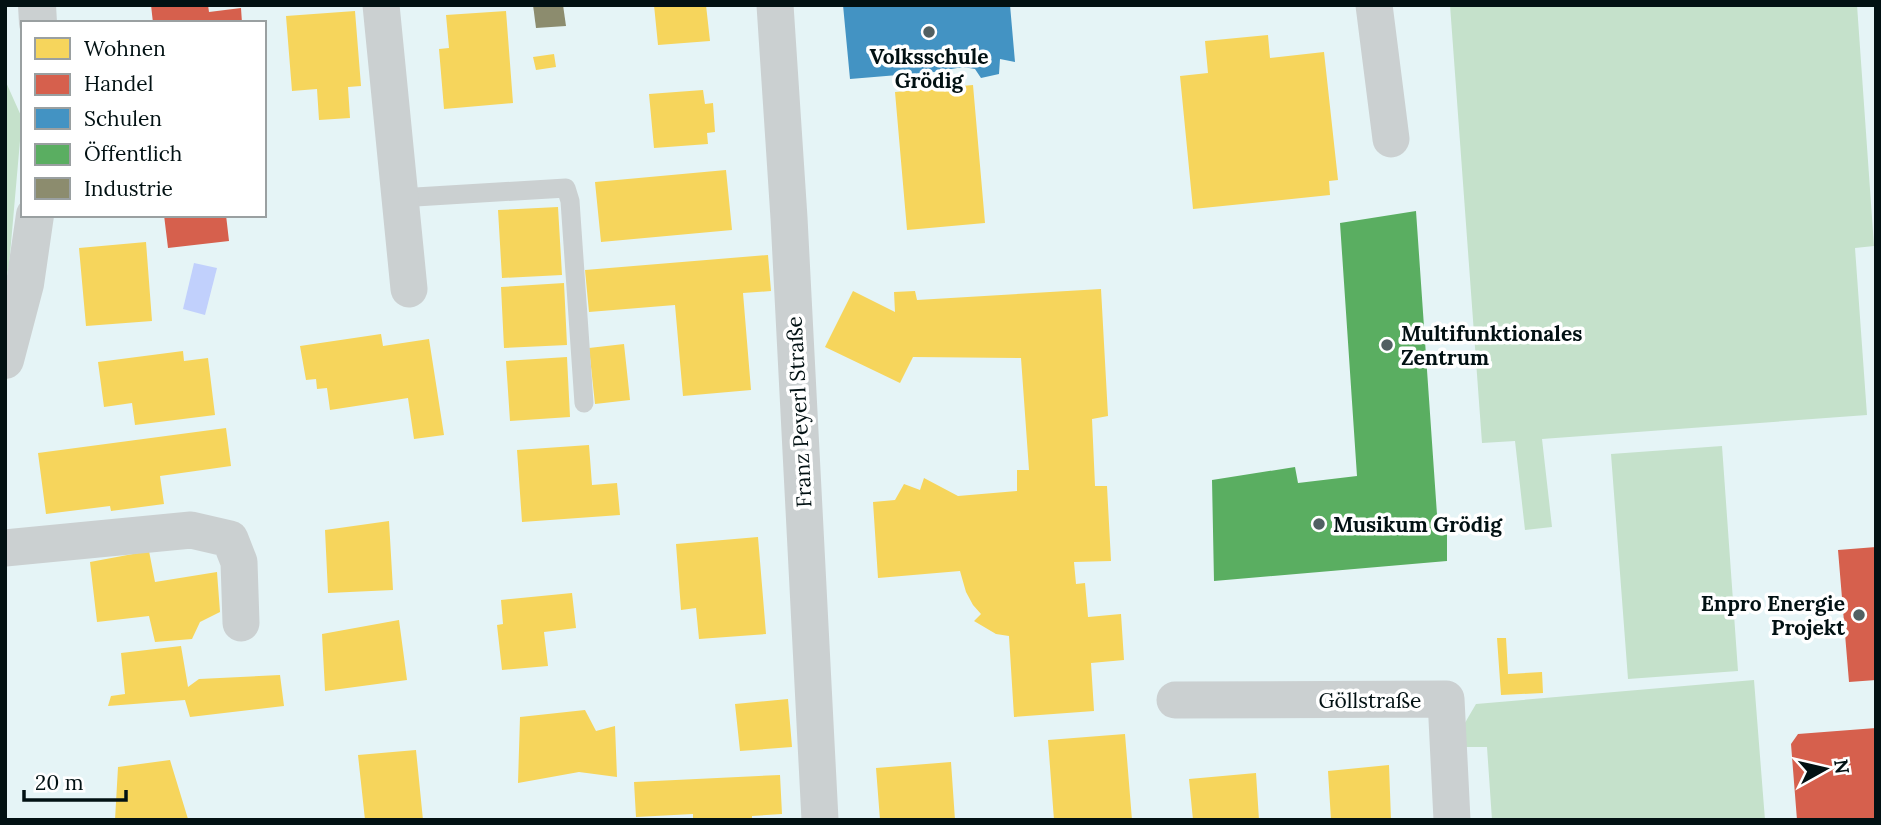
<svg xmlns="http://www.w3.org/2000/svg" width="1881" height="825" viewBox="0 0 1881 825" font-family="Lora,serif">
  <rect width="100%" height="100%" fill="#e5f4f6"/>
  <path fill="#c5e1cb" d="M1450,5H1857L1874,246L1855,248L1867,415L1542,439L1552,527L1525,530L1515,441L1482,443Z
    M5,80L22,118L9,266L5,283Z
    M1722,446L1738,671L1628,679L1611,454Z
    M1754,680L1765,820H1492L1487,747H1460L1459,733L1476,704Z"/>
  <path fill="#c1d0fc" d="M194,263L217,268L205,315L183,309Z"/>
  <path fill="#f6d55c" d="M654,5H706L710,41L658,45Z
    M355,11L361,86L348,87L350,118L319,120L317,89L292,91L286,16Z
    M506,11L513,103L444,109L439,49L449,48L446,15Z
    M1268,35L1270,58L1324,52L1338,180L1329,181L1330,195L1193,209L1180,76L1208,73L1205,41Z
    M554,54L556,67L536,70L533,57Z
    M973,85L985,223L907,230L895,92Z
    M703,90L705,104L713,103L715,132L707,133L708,144L654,148L649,94Z
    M726,170L732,230L601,242L595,182Z
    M558,207L562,275L502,278L498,210Z
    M146,242L152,321L86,326L79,248Z
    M768,255L771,291L743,293L751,390L683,396L675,305L589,312L585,270Z
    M564,283L567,345L504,348L501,287Z
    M1101,289L1108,416L1092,419L1095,486H1107L1111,561L1074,562L1076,584L1085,583L1088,617L1121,614L1124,660L1091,663L1094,711L1014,717L1009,636L996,634L974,621L981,614L973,605L966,592L960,571L878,578L873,502L895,500L904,484L920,490L924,478L958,496L1017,491V470H1029L1021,358L913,357L900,383L825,347L853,291L895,312L894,292L915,291L917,300Z
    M381,334L383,346L429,339L444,435L414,439L408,398L330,410L327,388L317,389L316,379L306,380L300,346Z
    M624,344L630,400L595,404L589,348Z
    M183,351L184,361L208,358L215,415L135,425L132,403L104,407L98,362Z
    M567,357L570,417L510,421L506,361Z
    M226,428L231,466L160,476L164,504L111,511L110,506L46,514L38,453Z
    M589,445L592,485L617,483L620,515L522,522L517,450Z
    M389,521L393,590L328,593L325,530Z
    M758,537L766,634L699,639L696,608L681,610L676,544Z
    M149,551L155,582L217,572L220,612L200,622L192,639L155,642L149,616L97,622L90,562Z
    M572,593L576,628L544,632L548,666L502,670L497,625L503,624L501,600Z
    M399,620L407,680L325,691L322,634Z
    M1497,638H1506L1508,674L1542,672L1543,693L1501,695Z
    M181,646L188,687L199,679L280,675L284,706L190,717L185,700L108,706L111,696L125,694L121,653Z
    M788,699L792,747L740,751L735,704Z
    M585,710L596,731L615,726L617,777L579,772L518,783L520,717Z
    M1125,734L1132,820H1054L1048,740Z
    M416,750L423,820H365L358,755Z
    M170,760L188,819L115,820L118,767Z
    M951,762L955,820H880L876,768Z
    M1389,765L1391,820H1331L1328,771Z
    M1256,773L1259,820H1193L1189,779Z
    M780,775L782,814L752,816V820H693V814L636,817L634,782Z"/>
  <path fill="#d6604d" d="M151,5H208L209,12L241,8L242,23H153Z
    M164,215H226L229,241L168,248Z
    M1876,547V680L1849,682L1838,550Z
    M1876,728V820H1797L1791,744L1798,734Z"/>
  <path fill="#4393c3" d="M843,5H1010L1015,62L1000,59L999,74L981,78L975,69L963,67L934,72L850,79Z"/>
  <path fill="#5aae61" d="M1416,211L1438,529L1447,528V561L1214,581L1212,480L1295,467L1298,483L1357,476L1340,223Z"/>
  <path fill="#8c8c6e" d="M533,5H563L566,26L536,28Z"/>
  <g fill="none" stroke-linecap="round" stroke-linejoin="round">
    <path stroke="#cbd0d1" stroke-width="19" d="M399,198L566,188L570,201L584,403"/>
    <path stroke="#cbd0d1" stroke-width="37" d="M381,5L409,289
      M775,5L789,218L820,820
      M1374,5L1391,139
      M5,548L191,530L230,539L239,562L241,623
      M1175,700L1446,699L1452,820"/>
    <path stroke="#cbd0d1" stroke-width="38" d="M37,5L38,23
      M5,360L25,284L35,215"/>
  </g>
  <g fill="#516062" stroke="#fff" stroke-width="2.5">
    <circle cx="929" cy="32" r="7"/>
    <circle cx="1387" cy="345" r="7"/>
    <circle cx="1319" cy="524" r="7"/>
    <circle cx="1859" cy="615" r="7"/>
  </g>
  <g text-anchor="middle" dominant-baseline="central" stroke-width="7" stroke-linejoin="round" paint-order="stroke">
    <g font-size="21" font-weight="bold" fill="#021113" stroke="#fff" text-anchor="start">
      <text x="929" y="56" text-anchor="middle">Volksschule<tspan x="929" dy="24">Grödig</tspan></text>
      <text x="1401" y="333">Multifunktionales<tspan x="1401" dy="24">Zentrum</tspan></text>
      <text x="1333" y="524">Musikum Grödig</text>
      <text x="1845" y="603" text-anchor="end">Enpro Energie<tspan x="1845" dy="24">Projekt</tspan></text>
    </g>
    <g font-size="21" fill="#021113" stroke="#fff">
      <text transform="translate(799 412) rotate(-93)">Franz Peyerl Straße</text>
      <text x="1370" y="700">Göllstraße</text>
    </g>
  </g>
  <rect width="1881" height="825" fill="none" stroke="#021113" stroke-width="14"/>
  <rect x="21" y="21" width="245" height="196" fill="#ffffff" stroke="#9aa0a1" stroke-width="2"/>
  <rect x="35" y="38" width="35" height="21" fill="#f6d55c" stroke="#9aa0a1" stroke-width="2"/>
  <text x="84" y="56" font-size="21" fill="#021113">Wohnen</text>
  <rect x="35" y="74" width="35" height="21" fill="#d6604d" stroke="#9aa0a1" stroke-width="2"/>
  <text x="84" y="91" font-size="21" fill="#021113">Handel</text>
  <rect x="35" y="108" width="35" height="21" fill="#4393c3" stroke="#9aa0a1" stroke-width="2"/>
  <text x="84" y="126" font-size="21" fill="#021113">Schulen</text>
  <rect x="35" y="144" width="35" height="21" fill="#5aae61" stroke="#9aa0a1" stroke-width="2"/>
  <text x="84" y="161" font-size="21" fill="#021113">Öffentlich</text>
  <rect x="35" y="178" width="35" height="21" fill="#8c8c6e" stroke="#9aa0a1" stroke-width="2"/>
  <text x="84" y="196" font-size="21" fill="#021113">Industrie</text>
  <g transform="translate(1825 769) rotate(82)" stroke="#ffffff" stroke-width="5" paint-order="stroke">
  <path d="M0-5L12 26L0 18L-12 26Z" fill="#021113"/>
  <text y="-10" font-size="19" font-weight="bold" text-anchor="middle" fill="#021113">N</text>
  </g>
  <path d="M24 790v10h102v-10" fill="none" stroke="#021113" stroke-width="3.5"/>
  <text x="35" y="790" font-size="21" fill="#021113" stroke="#ffffff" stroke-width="5" paint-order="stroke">20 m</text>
</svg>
